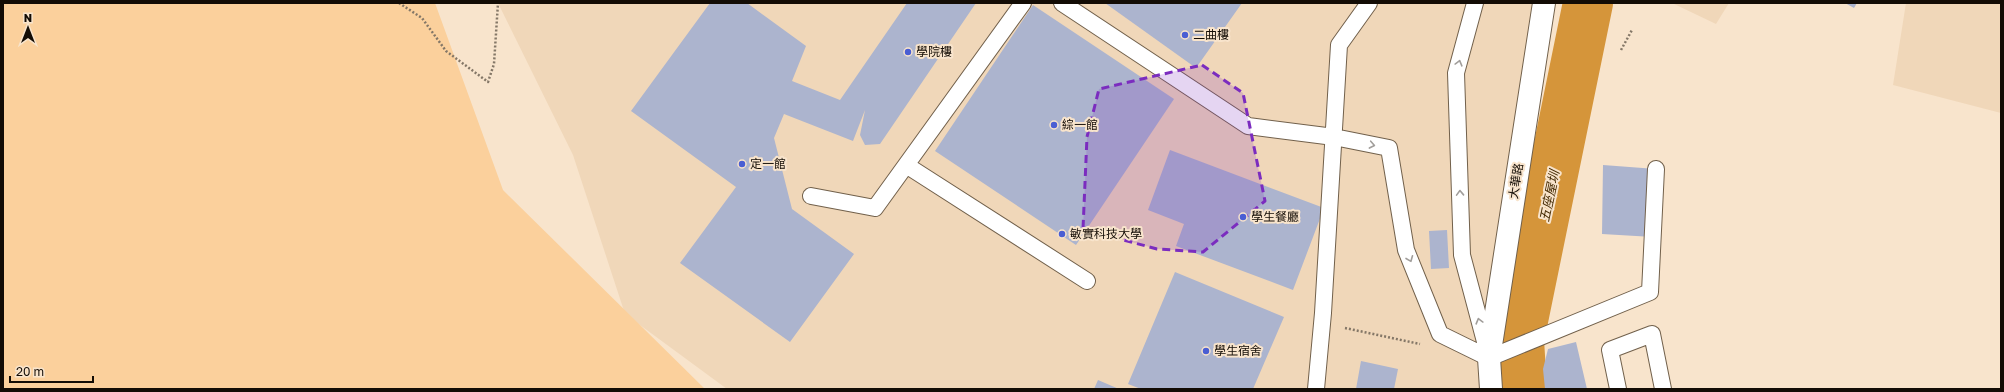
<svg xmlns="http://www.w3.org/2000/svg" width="2004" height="392" font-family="'Golos Text','Noto Sans TC',sans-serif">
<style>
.built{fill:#f0d7b9}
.green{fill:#fbd09c}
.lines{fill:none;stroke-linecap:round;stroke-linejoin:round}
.river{stroke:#d5953a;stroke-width:50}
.building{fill:#acb4ce}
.lane-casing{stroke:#71604b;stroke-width:18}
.street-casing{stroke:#71604b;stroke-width:24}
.path{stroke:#847767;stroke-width:2.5;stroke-dasharray:2 2;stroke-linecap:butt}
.lane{stroke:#fff;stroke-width:16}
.street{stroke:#fff;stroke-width:22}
.oneway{stroke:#a19e9b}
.marked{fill:#7b2cbf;fill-opacity:0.2;stroke:#7b2cbf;stroke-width:3;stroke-dasharray:8 5;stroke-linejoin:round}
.poi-dot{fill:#4a5ed3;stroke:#f8e4cc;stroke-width:1.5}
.labels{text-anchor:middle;stroke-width:4;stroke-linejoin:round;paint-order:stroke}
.poi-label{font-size:12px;fill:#130c05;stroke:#f8e4cc;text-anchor:start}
.street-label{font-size:12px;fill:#130c05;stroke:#f8e4cc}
.water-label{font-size:13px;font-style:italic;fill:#462c05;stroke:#f8e4cc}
</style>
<rect width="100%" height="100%" fill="#f8e4cc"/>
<!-- built -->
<path class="built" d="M 498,3 L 1547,3 L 1512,389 L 727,389 L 625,314 L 573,155 Z
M 1672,3 L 1729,3 L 1716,24 Z
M 1906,3 L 2001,3 L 2001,113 L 1893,85 Z"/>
<!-- green -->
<path class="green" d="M 3,3 L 435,3 L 503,190 L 705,389 L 3,389 Z"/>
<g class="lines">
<!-- river -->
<path class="river" d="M 1522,389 L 1519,340 L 1588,3"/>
</g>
<!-- building -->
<path class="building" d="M 710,3 L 747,3 L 806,46 L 792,81 L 840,100 L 907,3 L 976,3 L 880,144 L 865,145 L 860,135 L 865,110 L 853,141 L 784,114 L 774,138 L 792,209 L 854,254 L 790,342 L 680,263 L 736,187 L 631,111 Z
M 1105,3 L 1242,3 L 1196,68 Z
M 1845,3 L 1857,3 L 1854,8 Z
M 1033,5 L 1174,99 L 1076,245 L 935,151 Z
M 1170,150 L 1324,208 L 1293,290 L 1176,246 L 1184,224 L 1148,210 Z
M 1603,165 L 1656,169 L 1653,237 L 1602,234 Z
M 1447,230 L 1449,268 L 1431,269 L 1429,231 Z
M 1175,272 L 1284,317 L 1253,389 L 1141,389 L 1128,384 Z
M 1576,342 L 1587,389 L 1545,389 L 1543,369 L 1548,349 Z
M 1361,361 L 1398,369 L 1394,389 L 1356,389 Z
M 1098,380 L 1119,389 L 1094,389 Z"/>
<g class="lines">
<defs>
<path id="lane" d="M 1062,3 L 1248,126 L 1334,137 L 1389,148 L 1406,250 L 1440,334 L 1489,358 L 1650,292 L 1656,169
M 1475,3 L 1456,73 L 1462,255 L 1488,353
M 906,165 L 1087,281
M 811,196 L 875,208 L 1023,3
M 1316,389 L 1323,313 L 1339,45 L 1369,3
M 1618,389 L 1610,350 L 1652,334 L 1663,389"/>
<path id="street" d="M 1491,389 L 1489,358 L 1544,3"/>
</defs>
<!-- lane casing -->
<use href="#lane" class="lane-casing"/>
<!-- street casing -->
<use href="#street" class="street-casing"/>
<!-- path -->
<path class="path" d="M 399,3 L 422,18 L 446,51 L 488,82 L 494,64 L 498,3
M 1621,50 L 1632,30
M 1345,328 L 1420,344"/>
<!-- lane -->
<use href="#lane" class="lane"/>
<!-- street -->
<use href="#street" class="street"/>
</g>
<!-- one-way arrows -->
<defs><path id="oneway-chevron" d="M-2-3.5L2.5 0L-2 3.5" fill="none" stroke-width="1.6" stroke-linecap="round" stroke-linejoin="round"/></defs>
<g class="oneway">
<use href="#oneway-chevron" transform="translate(1459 63) rotate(-75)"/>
<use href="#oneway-chevron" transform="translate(1372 145) rotate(11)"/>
<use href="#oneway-chevron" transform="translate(1460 193) rotate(-92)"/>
<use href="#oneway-chevron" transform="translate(1410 259) rotate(68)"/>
<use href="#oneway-chevron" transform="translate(1479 321) rotate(-105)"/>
</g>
<!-- marked area -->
<path class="marked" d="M 1202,65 L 1243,93 L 1265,201 L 1203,252 L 1157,249 L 1083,229 L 1087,137 L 1099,89 Z"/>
<!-- markers -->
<g class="poi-dot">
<circle cx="1185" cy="35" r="4"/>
<circle cx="908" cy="52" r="4"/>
<circle cx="1054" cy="125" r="4"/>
<circle cx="742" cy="164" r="4"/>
<circle cx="1243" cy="217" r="4"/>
<circle cx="1062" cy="234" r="4"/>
<circle cx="1206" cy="351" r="4"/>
</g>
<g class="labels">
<!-- poi labels -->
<g class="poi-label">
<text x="1193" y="39">二曲樓</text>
<text x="916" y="56">學院樓</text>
<text x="1062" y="129">綜一館</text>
<text x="750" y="168">定一館</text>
<text x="1251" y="221">學生餐廳</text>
<text x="1070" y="238">敏實科技大學</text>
<text x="1214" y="355">學生宿舍</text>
</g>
<!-- street labels -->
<g class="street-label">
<text transform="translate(1516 181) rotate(-81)" y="4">大華路</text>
</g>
<!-- water labels -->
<g class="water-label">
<text transform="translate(1549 196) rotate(-78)" y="5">五座屋圳</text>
</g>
</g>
<!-- border -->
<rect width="2004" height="392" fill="none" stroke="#130c05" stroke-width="8"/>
<!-- north arrow -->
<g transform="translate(28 28)" stroke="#f8e4cc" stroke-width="3" paint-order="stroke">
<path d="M0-3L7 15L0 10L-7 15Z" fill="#130c05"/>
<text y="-6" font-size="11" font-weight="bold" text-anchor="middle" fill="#130c05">N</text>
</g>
<!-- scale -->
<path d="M10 376v6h83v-6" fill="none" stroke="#130c05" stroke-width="2"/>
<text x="16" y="376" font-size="12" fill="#130c05" stroke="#f8e4cc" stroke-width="3" paint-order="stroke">20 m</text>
</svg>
